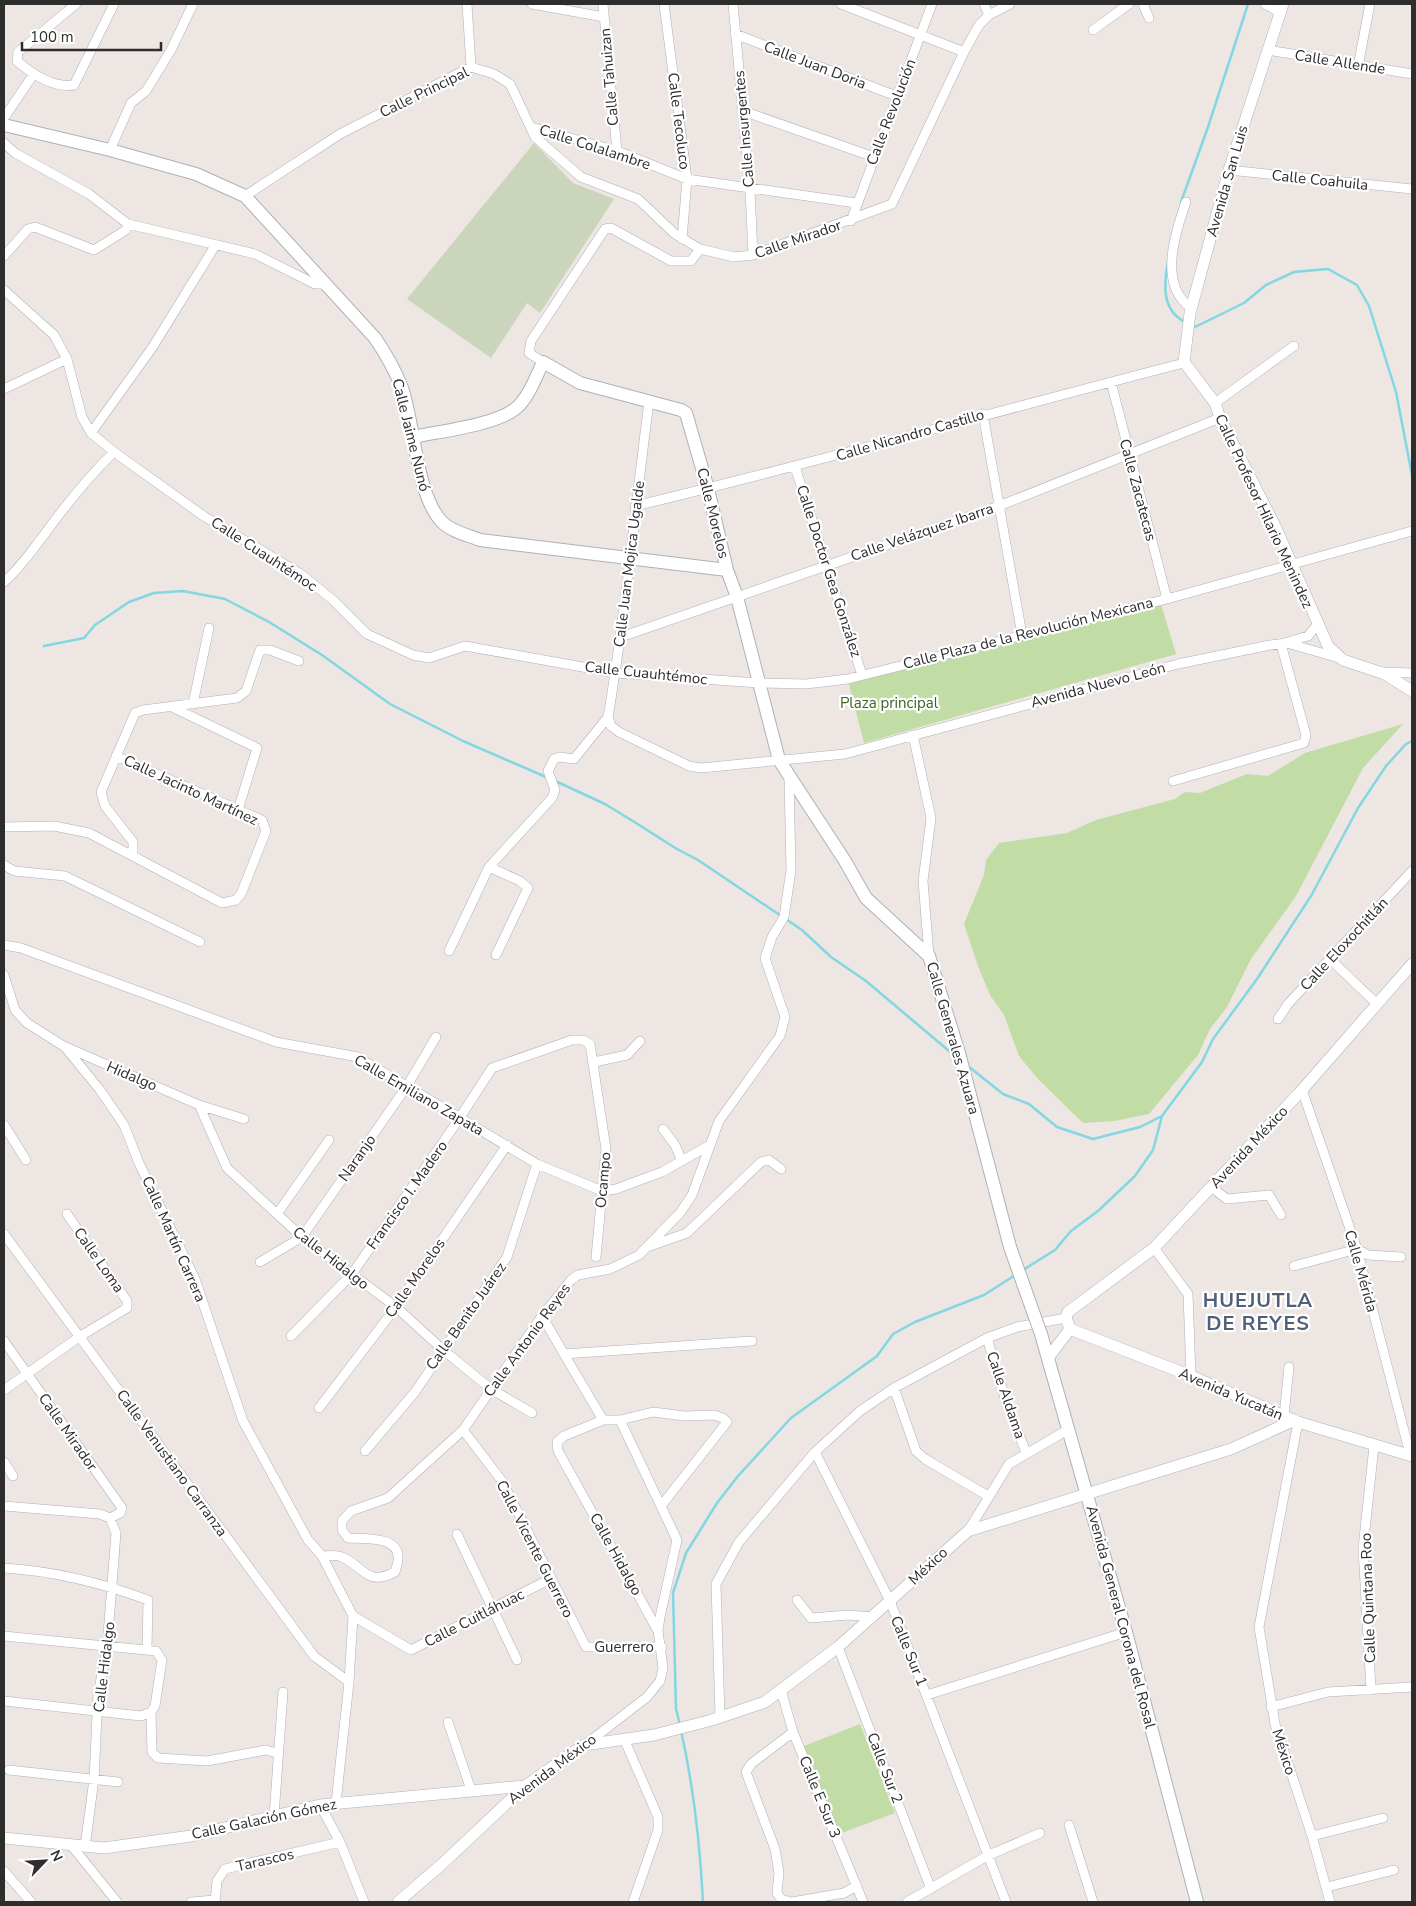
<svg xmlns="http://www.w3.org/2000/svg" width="1416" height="1906" font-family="'Nunito Sans',sans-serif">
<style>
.green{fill:#c1dca5}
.cemetery{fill:#cbd5bb}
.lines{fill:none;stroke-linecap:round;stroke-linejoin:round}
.stream{stroke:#82d7e2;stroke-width:2.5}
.minor-casing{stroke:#aeb1b8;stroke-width:10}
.tertiary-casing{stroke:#aeb1b8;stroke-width:12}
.secondary-casing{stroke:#aeb1b8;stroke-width:14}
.minor{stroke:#fff;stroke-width:9}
.tertiary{stroke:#fff;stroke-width:11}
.secondary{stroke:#fff;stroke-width:12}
.secondary-bridge-casing{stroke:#aeb1b8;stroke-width:14;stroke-linecap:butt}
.secondary-bridge{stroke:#fff;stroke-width:12}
.labels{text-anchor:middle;stroke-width:4.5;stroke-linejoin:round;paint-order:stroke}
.street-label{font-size:15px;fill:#2d2d2d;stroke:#fff}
.park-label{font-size:15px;fill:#3b6324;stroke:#fff}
.district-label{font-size:20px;font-weight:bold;letter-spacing:1px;fill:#525f79;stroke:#fff}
</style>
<rect width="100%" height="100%" fill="#ede6e2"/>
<!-- green -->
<path class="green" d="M 1160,601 L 1176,654 L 864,743 L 848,681 Z
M 1403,724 L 1363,768 L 1296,896 L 1251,959 L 1227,1007 L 1210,1029 L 1198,1055 L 1149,1114 L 1114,1121 L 1083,1123 L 1038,1079 L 1019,1056 L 1004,1015 L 990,995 L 978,966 L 964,924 L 984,875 L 986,860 L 999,843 L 1067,833 L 1096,820 L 1175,799 L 1185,792 L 1200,793 L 1247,774 L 1268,776 L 1305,753 Z
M 860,1724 L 895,1813 L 839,1834 L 804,1746 Z"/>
<!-- cemetery -->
<path class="cemetery" d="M 534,143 L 573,183 L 614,199 L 540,313 L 527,303 L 491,358 L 407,299 Z"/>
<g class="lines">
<!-- stream -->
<path class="stream" d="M 1181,202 L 1208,127 L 1248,4
M 1168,261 C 1164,283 1161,310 1185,322
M 1192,326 L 1195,327 L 1244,303 L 1266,285 L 1294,272 L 1328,269 L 1357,285 L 1369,306 L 1396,392 L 1412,475
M 44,646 L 84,638 L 95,625 L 129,602 L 154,593 L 183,591 L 225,599 L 269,622 L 322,655 L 390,704 L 463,741 L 546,777
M 553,780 L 605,804 L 636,823 L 677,849 L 698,860 L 802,930 L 831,957 L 866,981 L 955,1056
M 968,1066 L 1003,1094 L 1029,1104 L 1057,1127 L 1093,1139 L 1140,1127 L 1162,1116
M 1023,1270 L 1055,1250 L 1071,1231 L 1098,1211 L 1135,1176 L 1153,1150 L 1162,1116 L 1202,1062 L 1213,1039 L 1257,979 L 1311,896 L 1358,808 L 1386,766 L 1406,744 L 1412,741
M 680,1725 L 676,1709 L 673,1593 L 686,1553 L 717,1503 L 738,1476 L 791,1418 L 877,1356 L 893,1334 L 915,1322 L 984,1295 L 1017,1274
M 681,1731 C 694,1788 700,1844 703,1902"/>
<defs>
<path id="minor" d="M 76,4 L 18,52 L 17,61 C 32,74 54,88 74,85 L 114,4
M 467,4 L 471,67
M 532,4 L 604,17
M 603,4 L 617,151
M 664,4 L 687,179 L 682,239
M 733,4 L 750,190 L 753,255
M 841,4 L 964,52
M 984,4 L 989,15
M 1143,4 L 1149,18
M 1265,4 L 1281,13
M 1093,30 L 1129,4
M 735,34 L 896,96
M 1268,50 L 1412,74
M 1358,66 L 1370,4
M 743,111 L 874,157
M 4,118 L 33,75
M 531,127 L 617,151 L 687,179 L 856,203
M 4,143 L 15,153 L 89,194 L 128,224 L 255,254 L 315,284 L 327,284
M 110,150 L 131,103 L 146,91 L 171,50 L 193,4
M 1229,170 L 1412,189
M 245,196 L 340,134 L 471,67 L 494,74 L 510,84 L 535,137 L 581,177 L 638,199 L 675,234 L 700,249 L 734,257 L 753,255 L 892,204 L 964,52 L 979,25 L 989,15 L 1010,4
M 1186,202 C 1175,233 1158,285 1191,308
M 851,221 L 932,4
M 4,256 L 28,229 L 35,227 L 94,250 L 126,230 L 128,224
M 4,290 L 54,335 L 67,359 L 82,417 L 91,433 L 114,452 L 205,517 L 301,574 L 334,601 L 367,634 L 413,655 L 429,658 L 465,646 L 616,673 L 759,683 L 806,684 L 848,679 L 1167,599 L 1412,531
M 543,362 L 529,353 L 531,341 L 605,229 L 611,228 L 671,261 L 691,261 L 700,249
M 1111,382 L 1167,599
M 4,389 L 67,359
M 649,402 C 635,507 626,613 608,717 L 611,726 L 619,732 L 689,766 L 701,768 L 845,754 L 1178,664 L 1270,645 L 1287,643 L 1339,658
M 1215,403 L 1294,346
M 983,414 L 1022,635
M 91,433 L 152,348 L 215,246
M 795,467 L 862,675
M 635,506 C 819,462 1001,410 1184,363
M 4,582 C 22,566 29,554 44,535 C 65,506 88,477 114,452
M 621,637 L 999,506 L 1220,418
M 1383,672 L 1412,673
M 193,704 L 209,628
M 172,707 L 257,748 L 238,810
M 913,735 L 931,818 L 923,881 L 929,956
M 1173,781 L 1304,743 L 1306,735 L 1281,644 L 1308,636 L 1317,625
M 4,827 L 54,826 L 89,833 L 222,903 L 236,900 L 241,894 L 266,831 L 262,820 L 116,756
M 133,855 L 133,842 L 105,806 L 101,792 L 135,713 L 143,710 L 237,698 L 246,691 L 260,650 L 270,650 L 299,661
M 4,865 L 14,871 L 65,876 L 200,942
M 489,867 L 520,881 L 528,888 L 496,955
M 4,945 L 21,948 L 276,1042 L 358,1057 L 537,1164 L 602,1191 L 616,1189 L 662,1172 L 708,1146
M 449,951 L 489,867 L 552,798 L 555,790 L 548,771 L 554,759 L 560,757 L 574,759 L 608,717
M 1330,959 L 1377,1004
M 4,975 L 15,1010 L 27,1023 L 65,1047 L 100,1090 L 124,1125 L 139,1163 L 195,1279 L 243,1421 L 308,1540 L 322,1556 L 353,1616 L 411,1650 L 550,1579
M 1278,1019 L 1288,1004 L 1412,871
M 66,1047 L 199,1105 L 244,1119
M 594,1062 L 627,1055 L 640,1041
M 1302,1090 L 1357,1249 L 1410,1454
M 199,1105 L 227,1168 L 302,1237 L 396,1307 L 442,1349 L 491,1389 L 532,1413
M 4,1125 L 26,1160
M 663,1129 L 675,1145 L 682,1161
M 1211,1187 L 1227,1199 L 1269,1195 L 1281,1215
M 277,1214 L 329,1140
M 4,1234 L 314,1656 L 349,1682
M 650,1246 L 687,1233 L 761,1162 L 769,1160 L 781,1169
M 1154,1248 L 1188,1294 L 1191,1376
M 260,1262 L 302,1237 L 407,1086 L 436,1037
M 1294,1266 L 1357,1249 L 1368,1255 L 1401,1257
M 542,1316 L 564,1354 L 752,1341
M 291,1336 L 352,1274 L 459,1119 L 492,1068 L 572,1040 L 583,1040 L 590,1044 L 606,1149 L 596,1257
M 987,1338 L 1008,1408 L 1026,1452
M 4,1341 L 122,1508 L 120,1513 L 110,1518
M 564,1354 L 603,1420
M 894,1388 L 916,1451 L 925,1459 L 988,1496
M 4,1390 L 79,1337 L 127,1308 L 127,1301 L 67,1214
M 319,1408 L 396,1307 L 507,1145
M 1284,1416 L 1289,1367
M 1298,1422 L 1259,1627 L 1275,1724 L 1312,1836 L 1330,1902
M 463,1430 L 502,1481 L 586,1647 L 662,1647
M 365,1451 L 415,1392 L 507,1257 L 537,1164
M 815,1452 L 890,1601 L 1006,1902
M 4,1462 L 13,1476
M 4,1506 L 100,1514 L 110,1518
M 968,1531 L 1009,1464 L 1069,1429
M 457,1534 L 517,1660
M 322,1556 C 327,1556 336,1554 342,1557 C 365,1567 366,1587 395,1572 C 396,1568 399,1561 398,1556 C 397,1536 362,1539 348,1538 L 342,1530 L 342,1521 L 351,1511 L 388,1498 L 463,1430 L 542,1316 L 571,1280 L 578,1275 L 610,1269 L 639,1255 L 680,1213 L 692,1195 L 719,1121 L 780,1036 L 785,1017 L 765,958 L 772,937 L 784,917 L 791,870 L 789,778
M 4,1568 C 53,1571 102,1583 148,1600 L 147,1650
M 797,1600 L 811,1618 L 848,1615 L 873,1617
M 658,1631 L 558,1451 L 557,1442 L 564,1436 L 603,1420 L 620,1420 L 653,1412 L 684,1416 L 714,1415 L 723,1418 L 727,1422 L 661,1506
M 4,1636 L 156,1651 L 162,1660 L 155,1706 L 151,1712
M 838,1647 L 931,1889
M 781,1690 L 793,1732 L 863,1902
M 1371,1690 L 1363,1548 L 1374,1446
M 927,1695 L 1126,1632
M 4,1701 L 141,1716 L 151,1712
M 1271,1707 L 1328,1692 L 1412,1687
M 151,1712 L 152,1752 L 158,1758 L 207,1761 L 266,1750 L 277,1753
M 720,1716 L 716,1584 L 739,1542 L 815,1452 L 860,1411 L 894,1388 L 987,1338 L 1017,1327 L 1066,1318
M 448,1722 L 471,1790
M 625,1741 L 658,1817 L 658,1830 L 633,1902
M 585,1745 L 647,1697 L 660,1681 L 663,1668 L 658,1631 L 660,1617 L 677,1540 L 620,1420
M 9,1770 L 118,1782
M 336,1803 L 349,1682 L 353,1616
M 320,1805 L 340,1842 L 364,1902
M 274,1816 L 283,1692
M 1069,1825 L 1093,1902
M 1312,1836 L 1383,1818
M 71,1845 L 117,1902
M 85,1847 L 94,1779 L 98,1694 L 107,1648 L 116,1533 L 110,1518
M 4,1871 L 31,1902
M 1327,1887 L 1394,1870
M 191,1902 L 215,1900
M 215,1902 L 217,1881 L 225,1869 L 340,1842
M 791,1902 L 781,1899 L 777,1893 L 779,1873 L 775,1849 L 746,1772 L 751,1764 L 793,1732
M 792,1902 L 844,1893 L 857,1886
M 907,1902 L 987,1856 L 1040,1833"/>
<path id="tertiary" d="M 1283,4 L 1229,170 L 1190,313 L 1184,362 L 1215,403 L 1220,418 L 1275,526 L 1328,646 L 1343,660 L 1385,674 L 1412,691
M 1412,964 L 1302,1090 L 1154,1248 L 1068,1312 L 1066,1318 L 1070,1329 L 1191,1376 L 1298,1422 L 1412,1456
M 1048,1358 L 1070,1329
M 4,1838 L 104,1848 L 191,1836 L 320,1805 L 525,1786
M 398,1902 L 441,1865 L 525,1786 L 584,1745 L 654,1735 L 712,1720 L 765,1702 L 838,1647 L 968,1531 L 1231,1449 L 1295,1420"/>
<path id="secondary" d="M 4,125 L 110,150 L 196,174 L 245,196 L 375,338 C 386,354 395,370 402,388 C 415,426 416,495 442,522 C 452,532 468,535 480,540 L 727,570
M 414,437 C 441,431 495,425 515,409 C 528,399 536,377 543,362 L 580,383 L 681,410 L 686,413 L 708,489 L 727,570 L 737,597 L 779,760 L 845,861 L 866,898 L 929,956 L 959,1053 L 1010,1247
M 1041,1334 L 1126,1632 L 1197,1902"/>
</defs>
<!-- minor casing -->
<use href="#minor" class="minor-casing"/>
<!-- tertiary casing -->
<use href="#tertiary" class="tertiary-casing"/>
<!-- secondary casing -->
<use href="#secondary" class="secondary-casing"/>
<!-- minor -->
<use href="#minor" class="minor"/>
<!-- tertiary -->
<use href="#tertiary" class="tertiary"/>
<!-- secondary -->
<use href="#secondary" class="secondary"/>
<defs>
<path id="secondary-bridge" d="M 1010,1247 L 1041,1334"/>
</defs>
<!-- secondary-bridge casing -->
<use href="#secondary-bridge" class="secondary-bridge-casing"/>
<!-- secondary-bridge -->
<use href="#secondary-bridge" class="secondary-bridge"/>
</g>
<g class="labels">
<!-- street labels -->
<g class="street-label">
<text transform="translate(1340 62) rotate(9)" y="5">Calle Allende</text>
<text transform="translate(815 65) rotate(21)" y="5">Calle Juan Doria</text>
<text transform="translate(609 77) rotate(-95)" y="5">Calle Tahuizan</text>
<text transform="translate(424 92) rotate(-26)" y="5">Calle Principal</text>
<text transform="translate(891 112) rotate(-69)" y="5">Calle Revolución</text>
<text transform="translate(679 121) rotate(83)" y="5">Calle Tecoluco</text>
<text transform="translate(744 129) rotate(-95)" y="5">Calle Insurgentes</text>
<text transform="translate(595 147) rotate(18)" y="5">Calle Colalambre</text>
<text transform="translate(1320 180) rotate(6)" y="5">Calle Coahuila</text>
<text transform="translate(1227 181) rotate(-74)" y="5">Avenida San Luis</text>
<text transform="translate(798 239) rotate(-19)" y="5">Calle Mirador</text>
<text transform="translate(411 435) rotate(76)" y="5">Calle Jaime Nunó</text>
<text transform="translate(910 435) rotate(-16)" y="5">Calle Nicandro Castillo</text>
<text transform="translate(1138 490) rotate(75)" y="5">Calle Zacatecas</text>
<text transform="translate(1264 511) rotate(65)" y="5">Calle Profesor Hilario Menindez</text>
<text transform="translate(713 513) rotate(76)" y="5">Calle Morelos</text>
<text transform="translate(922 532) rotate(-19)" y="5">Calle Velázquez Ibarra</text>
<text transform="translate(264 554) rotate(33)" y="5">Calle Cuauhtémoc</text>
<text transform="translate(629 564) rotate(-83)" y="5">Calle Juan Mojica Ugalde</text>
<text transform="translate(829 571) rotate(72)" y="5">Calle Doctor Gea González</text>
<text transform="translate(1028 633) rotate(-14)" y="5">Calle Plaza de la Revolución Mexicana</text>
<text transform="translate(646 673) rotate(6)" y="5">Calle Cuauhtémoc</text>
<text transform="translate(1098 685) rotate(-15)" y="5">Avenida Nuevo León</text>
<text transform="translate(191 790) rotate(25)" y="5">Calle Jacinto Martínez</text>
<text transform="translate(1344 944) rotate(-47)" y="5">Calle Eloxochitlán</text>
<text transform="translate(953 1038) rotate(74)" y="5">Calle Generales Azuara</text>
<text transform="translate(132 1076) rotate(23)" y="5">Hidalgo</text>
<text transform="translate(419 1095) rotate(30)" y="5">Calle Emiliano Zapata</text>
<text transform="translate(1249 1147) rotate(-47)" y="5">Avenida México</text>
<text transform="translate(357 1158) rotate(-55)" y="5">Naranjo</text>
<text transform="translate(603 1180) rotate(-85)" y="5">Ocampo</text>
<text transform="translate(407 1195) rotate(-55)" y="5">Francisco I. Madero</text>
<text transform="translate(174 1239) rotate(66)" y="5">Calle Martín Carrera</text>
<text transform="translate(331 1258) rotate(38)" y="5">Calle Hidalgo</text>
<text transform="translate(99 1260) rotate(55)" y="5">Calle Loma</text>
<text transform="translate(1361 1271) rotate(74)" y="5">Calle Mérida</text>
<text transform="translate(415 1278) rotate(-55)" y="5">Calle Morelos</text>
<text transform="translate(466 1316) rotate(-55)" y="5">Calle Benito Juárez</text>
<text transform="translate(527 1340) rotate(-54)" y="5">Calle Antonio Reyes</text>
<text transform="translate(1231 1394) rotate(23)" y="5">Avenida Yucatán</text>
<text transform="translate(1006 1395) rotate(71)" y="5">Calle Aldama</text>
<text transform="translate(68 1432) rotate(55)" y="5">Calle Mirador</text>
<text transform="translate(172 1463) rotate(54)" y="5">Calle Venustiano Carranza</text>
<text transform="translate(535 1549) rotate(63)" y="5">Calle Vicente Guerrero</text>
<text transform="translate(616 1554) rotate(61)" y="5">Calle Hidalgo</text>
<text transform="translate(928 1566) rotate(-43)" y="5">México</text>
<text transform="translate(1368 1598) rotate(-92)" y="5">Calle Quintana Roo</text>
<text transform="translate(1121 1617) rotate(75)" y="5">Avenida General Corona del Rosal</text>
<text transform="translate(474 1618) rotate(-27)" y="5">Calle Cuitláhuac</text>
<text x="624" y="1652">Guerrero</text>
<text transform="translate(909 1651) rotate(68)" y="5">Calle Sur 1</text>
<text transform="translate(104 1667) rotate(-83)" y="5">Calle Hidalgo</text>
<text transform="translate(1284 1752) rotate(72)" y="5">México</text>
<text transform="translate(885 1768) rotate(69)" y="5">Calle Sur 2</text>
<text transform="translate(552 1769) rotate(-37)" y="5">Avenida México</text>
<text transform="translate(820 1797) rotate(68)" y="5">Calle E Sur 3</text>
<text transform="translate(264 1819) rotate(-12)" y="5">Calle Galación Gómez</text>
<text transform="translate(265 1860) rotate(-13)" y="5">Tarascos</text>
</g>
<!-- park labels -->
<g class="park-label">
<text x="889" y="708">Plaza principal</text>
</g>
<!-- district labels -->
<g class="district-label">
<text x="1258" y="1307">HUEJUTLA<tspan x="1258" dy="23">DE REYES</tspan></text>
</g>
</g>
<!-- border -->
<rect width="1416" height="1906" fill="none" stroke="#2d2d2d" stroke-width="10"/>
<!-- north arrow -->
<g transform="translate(45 1861) rotate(65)" stroke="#ffffff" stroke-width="4" paint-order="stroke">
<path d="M0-4L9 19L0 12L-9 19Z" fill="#2d2d2d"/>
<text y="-8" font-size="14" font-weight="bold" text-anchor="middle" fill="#2d2d2d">N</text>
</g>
<!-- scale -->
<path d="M22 42v8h139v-8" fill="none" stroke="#2d2d2d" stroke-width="2.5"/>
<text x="30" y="42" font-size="15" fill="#2d2d2d" stroke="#ffffff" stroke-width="4" paint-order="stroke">100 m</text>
</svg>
